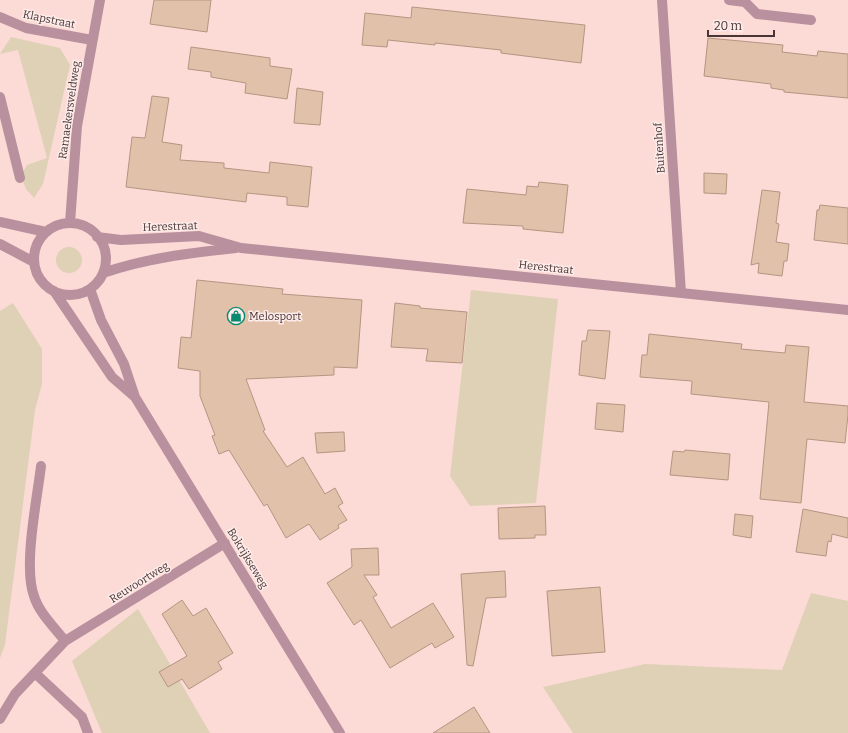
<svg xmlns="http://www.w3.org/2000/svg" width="848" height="733" font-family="Bitter,serif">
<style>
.green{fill:#ded1b6}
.building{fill:#e2c1ab;stroke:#b59581}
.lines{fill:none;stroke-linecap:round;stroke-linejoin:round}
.minor{stroke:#b9909e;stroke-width:10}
.labels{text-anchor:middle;stroke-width:3;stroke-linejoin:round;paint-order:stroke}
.street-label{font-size:11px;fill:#473635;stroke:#feecea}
.poi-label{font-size:11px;fill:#473635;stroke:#feecea;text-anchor:start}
</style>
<rect width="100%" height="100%" fill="#fcdad6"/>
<!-- green -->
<path class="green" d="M 11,37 L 60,48 L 70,65 L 43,184 L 34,198 L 26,189 L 21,176 L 27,165 L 47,158 L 18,50 L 0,54 Z
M56 260a13 13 0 1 1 26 0a13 13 0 1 1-26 0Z
M 471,290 L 558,299 L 536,503 L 470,506 L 450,476 Z
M 13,303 L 42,349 L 42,384 L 35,410 L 5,645 L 0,658 L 0,311 Z
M 811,593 L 848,601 L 848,733 L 573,733 L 543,687 L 645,664 L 782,670 Z
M 138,609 L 210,733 L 102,733 L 72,661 Z"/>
<!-- building -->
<path class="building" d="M 154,0 L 211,0 L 207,32 L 150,24 Z
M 412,7 L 585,25 L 581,63 L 501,53 L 501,50 L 435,43 L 435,45 L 388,40 L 387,47 L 362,45 L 365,13 L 411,18 Z
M 708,38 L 783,45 L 782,52 L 817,56 L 818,51 L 848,54 L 848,98 L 784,92 L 784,90 L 771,88 L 771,84 L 704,76 Z
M 191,47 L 270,58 L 270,66 L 292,69 L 287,99 L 245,93 L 246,83 L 211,77 L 211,72 L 188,69 Z
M 297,88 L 323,92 L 320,125 L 294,123 Z
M 152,96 L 169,98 L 162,142 L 182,145 L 180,160 L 224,163 L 224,168 L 269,173 L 270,162 L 312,167 L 308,207 L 287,205 L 287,197 L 247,193 L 246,202 L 126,187 L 132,137 L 145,138 Z
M 704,173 L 727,174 L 726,194 L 704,193 Z
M 539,182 L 568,185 L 563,233 L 523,229 L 523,226 L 463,223 L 467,189 L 526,195 L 527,186 L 538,187 Z
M 762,190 L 780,192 L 776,223 L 779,224 L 776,242 L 789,244 L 787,261 L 784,261 L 782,276 L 758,273 L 759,263 L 751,265 Z
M 820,205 L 848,208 L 848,244 L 814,240 L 817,210 L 819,210 Z
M 197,280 L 283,289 L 282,294 L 362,300 L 357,368 L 334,367 L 334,375 L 246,379 L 265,430 L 263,431 L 287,467 L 303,457 L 325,494 L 335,488 L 343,503 L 338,506 L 347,520 L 338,525 L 339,528 L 320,540 L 309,524 L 286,538 L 267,504 L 264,506 L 229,450 L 219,454 L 212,436 L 215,435 L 200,396 L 200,371 L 178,368 L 181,337 L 191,338 Z
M 395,303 L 420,306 L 420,308 L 467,312 L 462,363 L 426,361 L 428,349 L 391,347 Z
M 588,330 L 610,331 L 605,379 L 579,375 L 582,341 L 586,341 Z
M 649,334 L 742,344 L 741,349 L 785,353 L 786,345 L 809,347 L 804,402 L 848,406 L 848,415 L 845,443 L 807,439 L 801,503 L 760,499 L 769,402 L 691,394 L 692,381 L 640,377 L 642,355 L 647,355 Z
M 597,403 L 625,405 L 623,432 L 595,429 Z
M 344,432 L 345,451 L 317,453 L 315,433 Z
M 685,450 L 730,454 L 728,480 L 670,475 L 673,451 L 684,452 Z
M 545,506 L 546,535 L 535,535 L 535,538 L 499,539 L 498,508 Z
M 803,509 L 848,518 L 848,538 L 832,534 L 831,542 L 828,541 L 826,556 L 796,552 Z
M 735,514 L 753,516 L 751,538 L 733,535 Z
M 378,548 L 379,575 L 364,575 L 377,595 L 373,597 L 391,628 L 433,603 L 454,637 L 435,648 L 432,643 L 390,668 L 361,620 L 354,625 L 327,583 L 352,567 L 351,549 Z
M 505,571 L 506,597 L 486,598 L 473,666 L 467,665 L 461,574 Z
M 600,587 L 605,652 L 552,656 L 547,591 Z
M 182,600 L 193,616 L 206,608 L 233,653 L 218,662 L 222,669 L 189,689 L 182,679 L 168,687 L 159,672 L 187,656 L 162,614 Z
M 474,707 L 490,733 L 433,733 Z"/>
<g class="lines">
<!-- minor -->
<path class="minor" d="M 662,0 L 681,293
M 729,0 L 745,2 L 745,0
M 745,2 L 757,14 L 811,20
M 0,17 L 26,28 L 92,40
M 0,97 L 20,178
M 0,222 L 46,232
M 70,223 L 77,126 L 100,0
M34 259a36 36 0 1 1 72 0a36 36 0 1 1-72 0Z
M 97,237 L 121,240 L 199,236 L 241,248 L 848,310
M 0,244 L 34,262
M 103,273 C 146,258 191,253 236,248
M 90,289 L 101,320 L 124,364 L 135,397 L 340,733
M 54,291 L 112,377 L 135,397
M 41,466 C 37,500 23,566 34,596 C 39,613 55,628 65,641
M 35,673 L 82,717 L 88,733
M 0,719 L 15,694 L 65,641 L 225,543"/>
</g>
<!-- icons -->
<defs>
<symbol id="shop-ring" viewBox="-11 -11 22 22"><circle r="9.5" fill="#feecea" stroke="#068a6f" stroke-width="1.5"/><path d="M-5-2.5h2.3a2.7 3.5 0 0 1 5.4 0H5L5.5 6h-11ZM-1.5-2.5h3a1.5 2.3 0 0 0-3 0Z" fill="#068a6f"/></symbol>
</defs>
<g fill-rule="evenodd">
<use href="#shop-ring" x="226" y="306" width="20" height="20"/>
</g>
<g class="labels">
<!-- street labels -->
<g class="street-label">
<text transform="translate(49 19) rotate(12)" y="4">Klapstraat</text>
<text transform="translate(69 110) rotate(-82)" y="4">Ramaekersveldweg</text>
<text transform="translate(659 148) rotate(-94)" y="4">Buitenhof</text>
<text transform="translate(170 226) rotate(-2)" y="4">Herestraat</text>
<text transform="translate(546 267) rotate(6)" y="4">Herestraat</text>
<text transform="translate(248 558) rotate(59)" y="4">Bokrijkseweg</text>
<text transform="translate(139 582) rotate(-32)" y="4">Reuvoortweg</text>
</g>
<!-- poi labels -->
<g class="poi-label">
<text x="249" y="320">Melosport</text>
</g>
</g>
<!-- scale -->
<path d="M708 30v6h66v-6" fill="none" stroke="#473635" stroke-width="2"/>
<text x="714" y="30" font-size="12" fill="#473635" stroke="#feecea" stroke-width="3" paint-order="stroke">20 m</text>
</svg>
